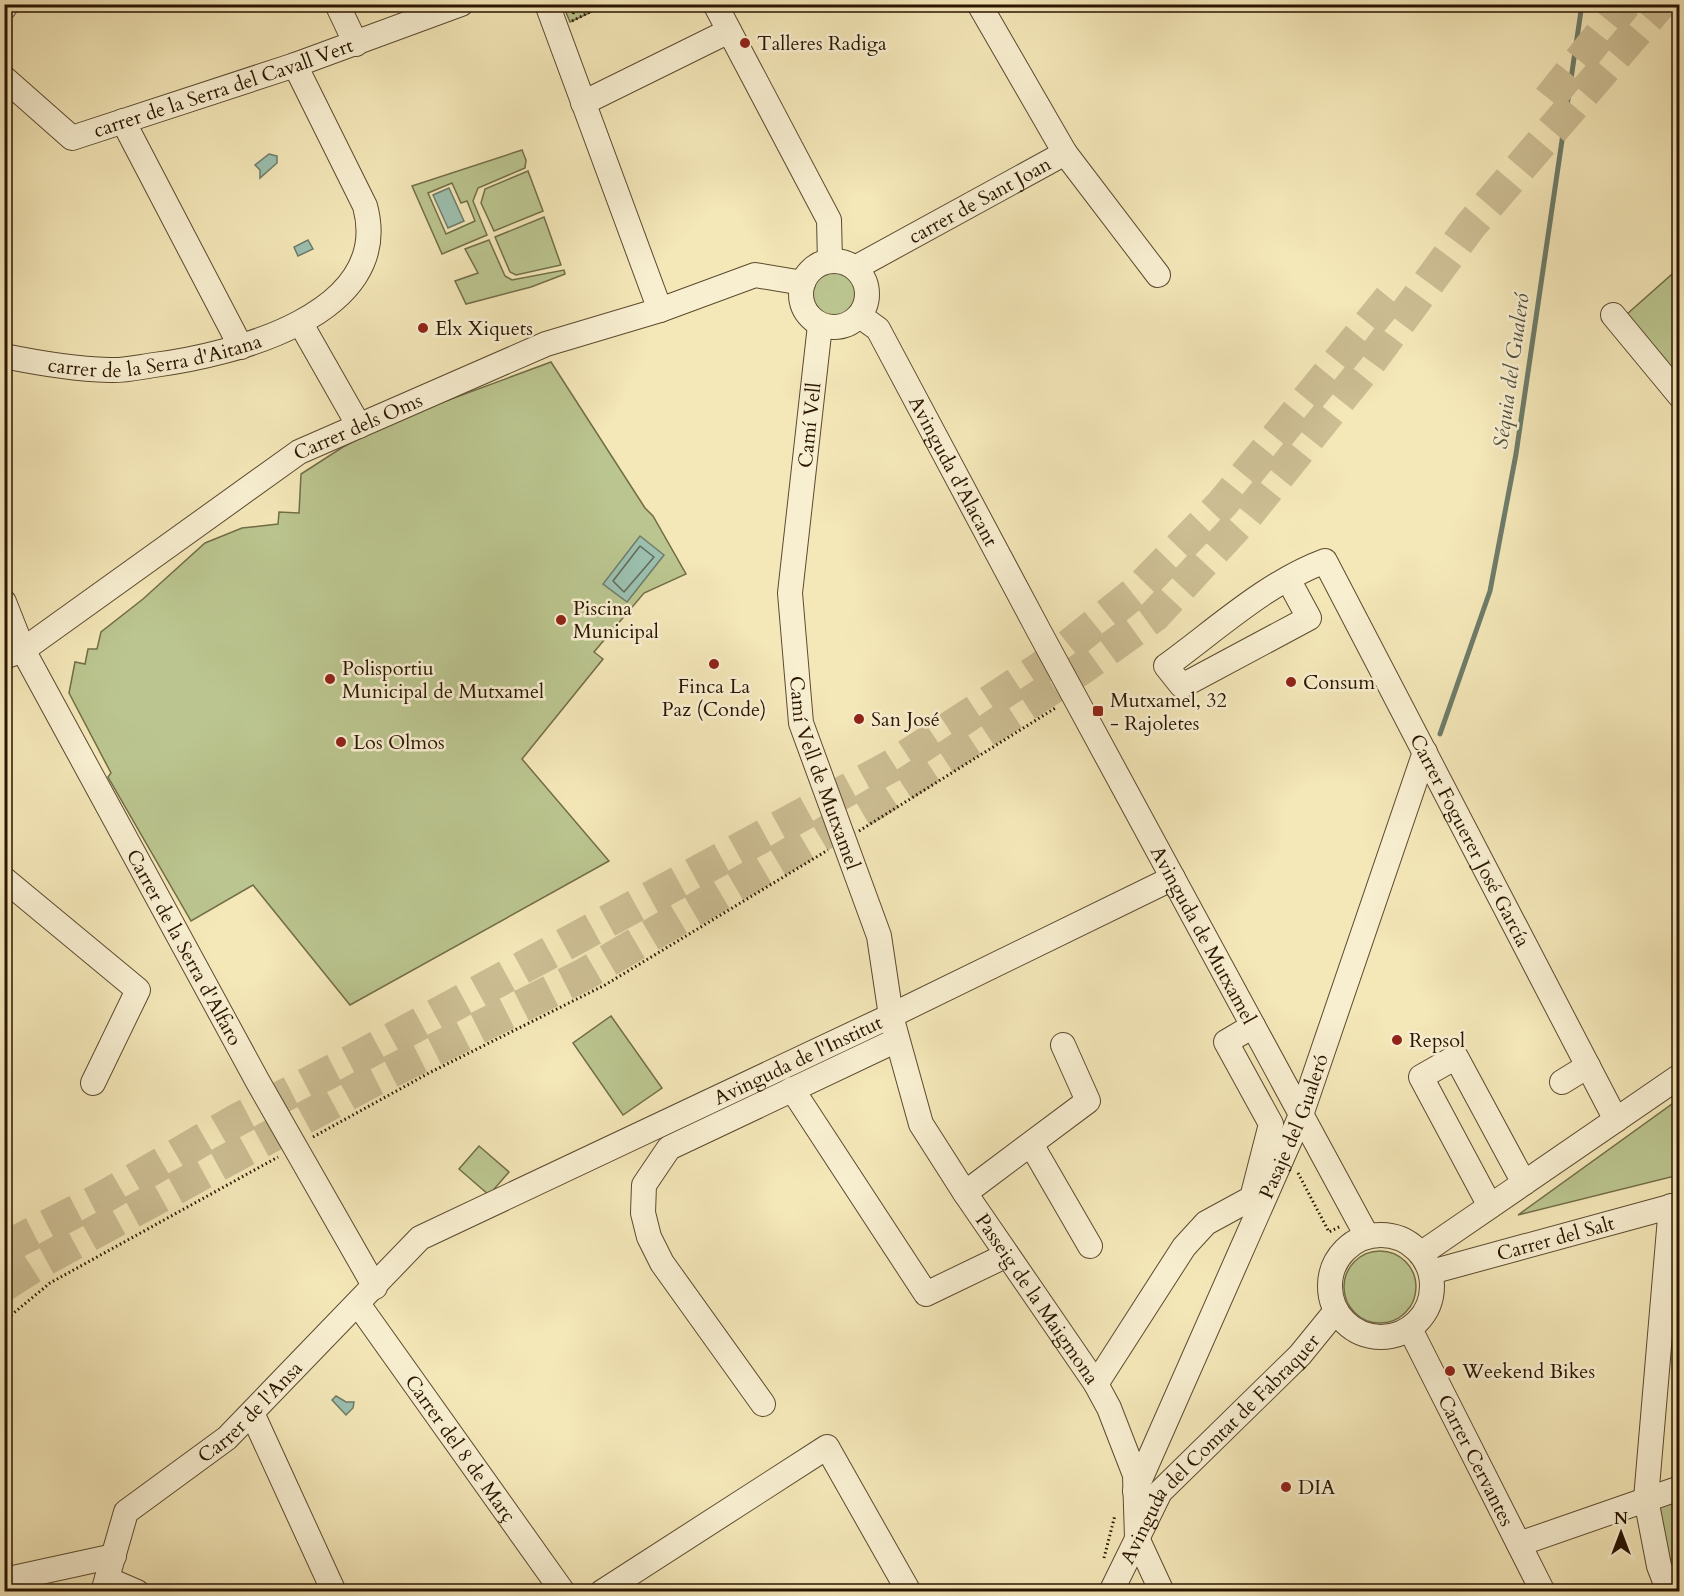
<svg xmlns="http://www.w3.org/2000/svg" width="1684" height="1596" font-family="Cardo,serif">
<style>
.green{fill:#bbc58f;stroke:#726d48;stroke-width:1.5;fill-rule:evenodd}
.water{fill:#9cc0b0;stroke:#6e7c6a;stroke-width:1.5}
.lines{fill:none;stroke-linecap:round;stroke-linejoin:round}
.shore{stroke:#636a58;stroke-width:1.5}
.stream{stroke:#6e7c6a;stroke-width:5}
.highway-tunnel{stroke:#ccbd93;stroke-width:33;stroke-dasharray:33 16;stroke-linecap:butt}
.minor-casing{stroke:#5c4a2f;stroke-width:26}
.path{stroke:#2a1501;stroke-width:3;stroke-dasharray:1.5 3;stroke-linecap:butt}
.minor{stroke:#f8efd1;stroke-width:24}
.poi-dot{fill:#8f2418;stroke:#f8efd1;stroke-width:2}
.labels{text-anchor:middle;stroke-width:5;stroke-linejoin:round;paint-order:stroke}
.poi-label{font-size:20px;fill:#2a1501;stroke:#f8efd1;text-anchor:start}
.street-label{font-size:20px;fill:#2a1501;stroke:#f8efd1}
.water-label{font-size:21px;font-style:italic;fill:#52513e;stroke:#f8efd1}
</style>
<rect width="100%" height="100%" fill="#f4e7b8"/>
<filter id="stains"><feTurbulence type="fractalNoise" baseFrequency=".00333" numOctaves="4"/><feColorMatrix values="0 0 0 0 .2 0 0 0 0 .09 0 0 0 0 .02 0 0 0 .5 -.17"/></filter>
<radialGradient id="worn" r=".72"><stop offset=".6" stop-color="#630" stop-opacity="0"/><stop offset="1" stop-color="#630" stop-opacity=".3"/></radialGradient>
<!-- green -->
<path class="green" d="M 563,5 L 606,5 L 570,22 Z
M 522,150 L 526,160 L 525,168 L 478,188 L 473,201 L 487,235 L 442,254 L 412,186 ZM 452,183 L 461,203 L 467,201 L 475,221 L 446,234 L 428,193 Z
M 528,171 L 543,211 L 494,231 L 481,203 L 485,189 Z
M 544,217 L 561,265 L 516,275 L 510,272 L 495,237 Z
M 489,240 L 505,276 L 512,280 L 564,270 L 565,274 L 531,287 L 466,304 L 455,281 L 478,273 L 465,249 Z
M808 294a26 26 0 1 1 52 0a26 26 0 1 1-52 0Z
M 1679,268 L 1679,384 L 1627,314 Z
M 551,362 L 645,508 L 653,516 L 686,574 L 644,593 L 594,652 L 603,659 L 522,759 L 609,861 L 350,1005 L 253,885 L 191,921 L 108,777 L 111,773 L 69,693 L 75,662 L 85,664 L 88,649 L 97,649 L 101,632 L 143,599 L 205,543 L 242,528 L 278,524 L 279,512 L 299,513 L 301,474 L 343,447 L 397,419 Z
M 611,1016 L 662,1088 L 623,1115 L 573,1043 Z
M 1679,1099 L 1679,1175 L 1518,1215 Z
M 479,1146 L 509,1172 L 489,1195 L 459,1169 Z
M1344 1287a36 36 0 1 1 72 0a36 36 0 1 1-72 0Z
M 1679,1488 L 1679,1591 L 1646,1499 Z"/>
<!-- water -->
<path class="water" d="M 269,154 L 277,156 L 277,163 L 260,178 L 260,170 L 255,165 Z
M 449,188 L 464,221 L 448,228 L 433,195 Z
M 308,240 L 313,249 L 298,256 L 294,247 Z
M 640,536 L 664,555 L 627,602 L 603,584 Z
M 336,1396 L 346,1402 L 354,1402 L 353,1408 L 346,1415 L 332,1400 Z"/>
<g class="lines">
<!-- shore -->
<path class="shore" d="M 640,546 L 654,557 L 624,592 L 613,581 Z"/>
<!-- stream -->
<path class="stream" d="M 1440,734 L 1490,591 L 1516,454 L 1582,4"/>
<!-- highway-tunnel -->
<path class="highway-tunnel" d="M 1549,99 L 1625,4
M 4,1248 L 102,1198 L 235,1121 L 357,1058 L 893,765 L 1042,667 L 1137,591 L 1222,504 L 1395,292
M 4,1285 L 40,1262 L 374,1080 L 585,974 L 876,803 L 1081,669 L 1154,616 L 1247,515 L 1370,362 L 1471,225 L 1660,4"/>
<defs>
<g id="minor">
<path d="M 337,4 L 356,44"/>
<path d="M 547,4 L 660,310"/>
<path d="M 715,4 L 829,220 L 830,261"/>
<path d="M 979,4 L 1065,153"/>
<path d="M 4,8 L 7,4"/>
<path id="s1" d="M 4,78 L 72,138 L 295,65 L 461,4"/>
<path d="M 583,103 L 729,31"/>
<path d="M 123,121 L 241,347"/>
<circle cx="834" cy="294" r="33"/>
<path id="s2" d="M 855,268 L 1065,153 L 1158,275"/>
<path d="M 1613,315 L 1680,396"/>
<path id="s3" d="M 860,316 L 878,329 L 1040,633 L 1367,1236"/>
<path d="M 301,324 L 359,426"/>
<path id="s4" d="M 820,325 L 790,593 L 801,723 L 879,936 L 891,1016 L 921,1124 L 965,1193 L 1096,1384 L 1109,1408 L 1135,1475 L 1137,1538 L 1162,1592"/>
<path id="s5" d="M 4,356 C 38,363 74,369 109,370 C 124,371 140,367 154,365 C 231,355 395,315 365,206 L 295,65"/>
<path id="s6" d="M 1288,579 L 1309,618 L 1182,686 L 1166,666 C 1217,629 1266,583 1325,561 L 1616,1120"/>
<path id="s7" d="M 4,602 L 23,650 L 258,1082 L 375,1287"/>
<path id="s8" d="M 4,657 L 23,650 L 299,452 L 546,344 L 660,310 L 755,275 L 803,283"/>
<path d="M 4,879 L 138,990 L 93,1083"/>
<path d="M 1562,1082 L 1588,1066"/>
<path d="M 792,1089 L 926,1294 L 1007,1255"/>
<path d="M 1031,1144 L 1090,1246"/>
<path d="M 965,1193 L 1088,1101 L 1063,1045"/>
<path d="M 1490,1206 L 1421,1077 L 1456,1057 L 1524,1183"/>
<circle cx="1381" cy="1286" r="51"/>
<path d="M 1422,1253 L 1680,1076"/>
<path id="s9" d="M 1431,1272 L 1680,1204"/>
<path id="s10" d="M 358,1304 L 563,1592"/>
<path id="s11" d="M 1410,1329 L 1543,1592"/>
<path d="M 1096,1384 L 1184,1247 L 1206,1223 L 1252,1198 L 1271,1124 L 1226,1042 L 1253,1026"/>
<path d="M 763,1404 L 662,1263 L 649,1237 L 643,1213 L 644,1185 L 669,1148 L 897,1040"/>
<path d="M 252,1413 L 334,1592"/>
<path id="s12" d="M 1135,1491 L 1301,1115 L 1425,752"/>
<path d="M 1519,1544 L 1680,1488"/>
<path d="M 107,1579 L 137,1592"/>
<path d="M 4,1580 L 114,1556"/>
<path id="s13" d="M 103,1592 L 126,1512 L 227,1438 L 420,1238 L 882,1020 L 1173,878"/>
<path d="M 602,1592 L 827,1447 L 909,1592"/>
<path id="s14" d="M 1111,1592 L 1160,1492 L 1300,1355 L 1335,1312"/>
<path d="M 1669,1592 L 1659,1566 L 1646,1499 L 1671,1206"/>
</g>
</defs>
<!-- minor casing -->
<use href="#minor" class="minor-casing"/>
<!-- path -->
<path class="path" d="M 573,14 L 576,4
M 572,21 L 606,4
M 859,831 L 1057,707
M 313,1137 L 429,1073 L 605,985 L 828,850
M 1298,1173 L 1329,1232 L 1341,1226
M 4,1321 L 50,1283 L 278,1157
M 1104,1558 L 1115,1515"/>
<!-- minor -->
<use href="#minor" class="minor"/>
</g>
<!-- markers -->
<g class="poi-dot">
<circle cx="745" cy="43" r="6"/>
<circle cx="423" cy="328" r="6"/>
<circle cx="561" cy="620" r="6"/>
<circle cx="714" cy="664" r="6"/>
<circle cx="330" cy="679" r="6"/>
<circle cx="1291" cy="682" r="6"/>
<rect x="1092" y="705" width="12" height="12" rx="3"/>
<circle cx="859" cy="719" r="6"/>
<circle cx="341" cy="742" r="6"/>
<circle cx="1397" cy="1040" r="6"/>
<circle cx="1450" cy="1371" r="6"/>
<circle cx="1286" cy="1487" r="6"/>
</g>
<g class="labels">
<!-- poi labels -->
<g class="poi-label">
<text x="757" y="50">Talleres Radiga</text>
<text x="435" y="335">Elx Xiquets</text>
<text x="573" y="615">Piscina<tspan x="573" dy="23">Municipal</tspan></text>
<text x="342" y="675">Polisportiu<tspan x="342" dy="23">Municipal de Mutxamel</tspan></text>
<text x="1303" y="689">Consum</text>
<text x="714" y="693" text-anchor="middle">Finca La<tspan x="714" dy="23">Paz (Conde)</tspan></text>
<text x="1110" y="707">Mutxamel, 32<tspan x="1110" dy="23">- Rajoletes</tspan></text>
<text x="871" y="726">San José</text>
<text x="353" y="749">Los Olmos</text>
<text x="1409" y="1047">Repsol</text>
<text x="1462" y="1378">Weekend Bikes</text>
<text x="1298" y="1494">DIA</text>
</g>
<!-- street labels -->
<g class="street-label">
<text dy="7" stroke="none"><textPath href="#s1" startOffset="250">carrer de la Serra del Cavall Vert</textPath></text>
<text dy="7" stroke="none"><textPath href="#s2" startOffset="142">carrer de Sant Joan</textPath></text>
<text dy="7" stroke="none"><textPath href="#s5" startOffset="153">carrer de la Serra d'Aitana</textPath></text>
<text transform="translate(809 425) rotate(-84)" y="7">Camí Vell</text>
<text dy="7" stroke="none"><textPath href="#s8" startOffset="424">Carrer dels Oms</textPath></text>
<text dy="7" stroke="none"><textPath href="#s3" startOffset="183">Avinguda d'Alacant</textPath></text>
<text dy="7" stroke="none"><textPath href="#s4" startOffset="454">Camí Vell de Mutxamel</textPath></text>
<text dy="7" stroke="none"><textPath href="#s6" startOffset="720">Carrer Foguerer José García</textPath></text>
<text dy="7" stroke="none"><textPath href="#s3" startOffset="710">Avinguda de Mutxamel</textPath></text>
<text dy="7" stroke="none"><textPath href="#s7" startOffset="390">Carrer de la Serra d'Alfaro</textPath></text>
<text dy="7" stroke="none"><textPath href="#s13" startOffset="904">Avinguda de l'Institut</textPath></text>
<text dy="7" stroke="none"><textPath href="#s12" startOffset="398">Pasaje del Gualeró</textPath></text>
<text dy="7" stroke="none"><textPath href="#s9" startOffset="129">Carrer del Salt</textPath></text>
<text dy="7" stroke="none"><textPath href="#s4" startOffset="1030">Passeig de la Maigmona</textPath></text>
<text dy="7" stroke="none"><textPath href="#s13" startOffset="243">Carrer de l'Ansa</textPath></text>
<text dy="7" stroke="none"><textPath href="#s10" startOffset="177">Carrer del 8 de Març</textPath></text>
<text dy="7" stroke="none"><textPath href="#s14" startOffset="182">Avinguda del Comtat de Fabraquer</textPath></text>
<text dy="7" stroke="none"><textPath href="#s11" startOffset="147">Carrer Cervantes</textPath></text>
</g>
<!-- water labels -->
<g class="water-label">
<text transform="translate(1511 371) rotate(-82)" y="7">Séquia del Gualeró</text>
</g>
</g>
<!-- margin -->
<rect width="1684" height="1596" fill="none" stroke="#f4e7b8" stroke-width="24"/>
<rect x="6" y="6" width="1672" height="1584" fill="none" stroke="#2a1501" stroke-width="3"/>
<rect x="12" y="12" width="1660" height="1572" fill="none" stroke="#2a1501" stroke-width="1.5"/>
<!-- north arrow -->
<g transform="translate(1621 1533)" stroke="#f8efd1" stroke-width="4.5" paint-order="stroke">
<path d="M0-4.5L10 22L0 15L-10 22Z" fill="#2a1501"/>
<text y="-9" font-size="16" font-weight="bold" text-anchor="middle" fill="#2a1501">N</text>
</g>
<rect width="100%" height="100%" filter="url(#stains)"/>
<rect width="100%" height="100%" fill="url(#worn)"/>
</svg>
